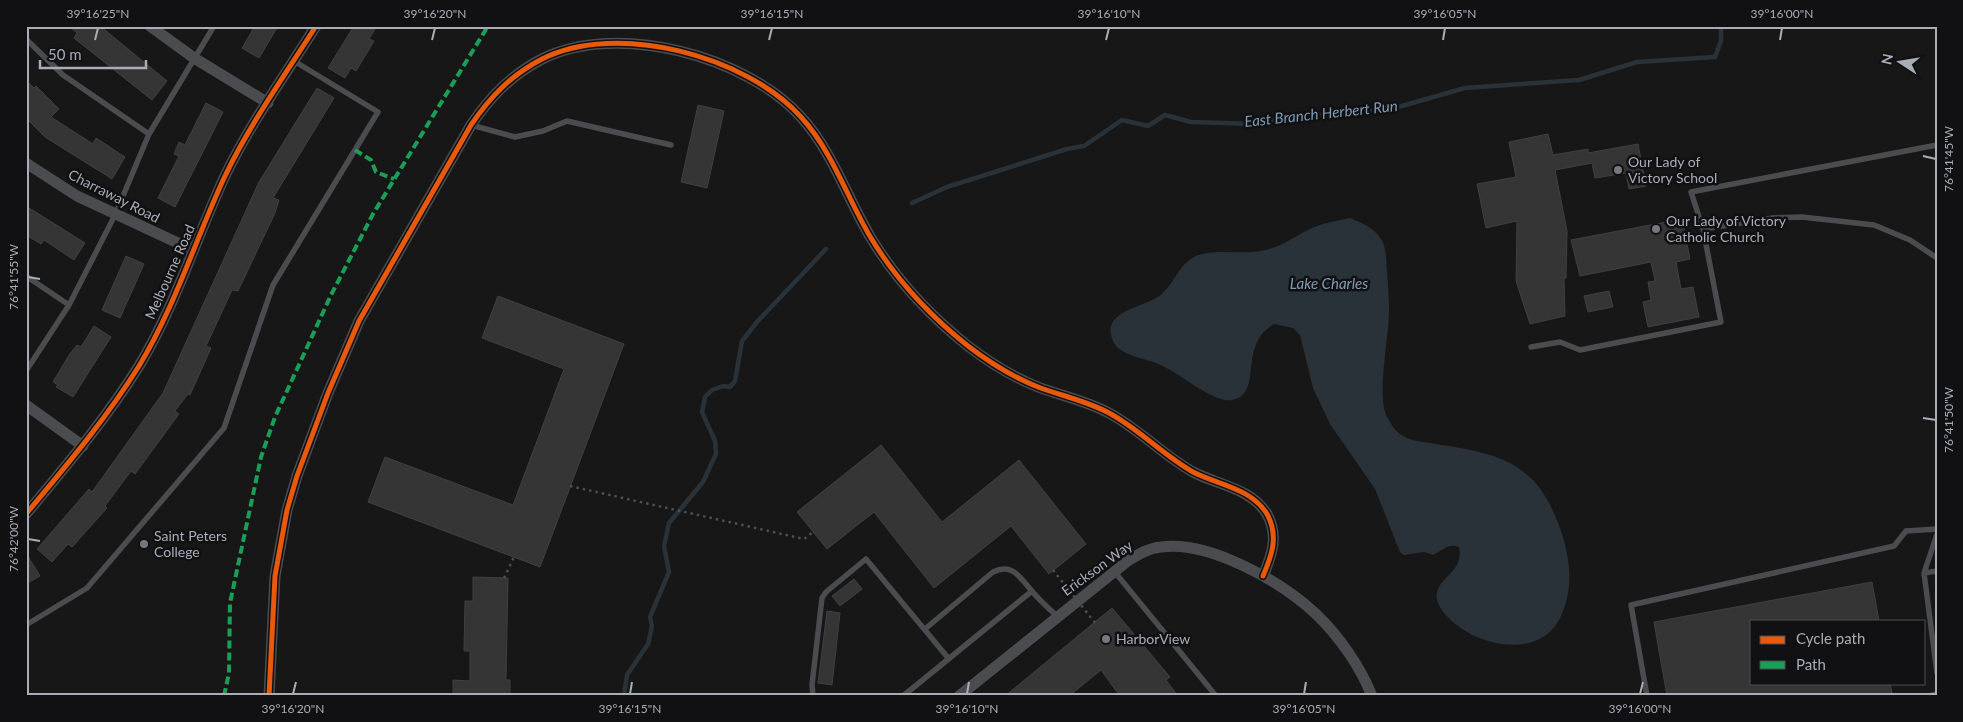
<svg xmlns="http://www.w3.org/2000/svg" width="1963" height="722" font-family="Lato,sans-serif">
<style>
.water{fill:#2a3239}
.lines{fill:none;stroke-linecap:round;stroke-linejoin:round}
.stream{stroke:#2a3239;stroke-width:4.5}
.building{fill:#353536;stroke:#3f4043}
.path{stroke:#4d4e52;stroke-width:2.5;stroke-dasharray:2.5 4;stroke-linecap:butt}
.lane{stroke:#4b4c50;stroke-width:5.5}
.street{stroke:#4b4c50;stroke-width:11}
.path-bridge{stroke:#4d4e52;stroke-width:2.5;stroke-dasharray:2.5 4;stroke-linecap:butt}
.quiet{stroke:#1a9f57;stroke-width:4;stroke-dasharray:8 4;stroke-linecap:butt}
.cycleway-casing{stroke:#111113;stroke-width:8}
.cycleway{stroke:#e8590c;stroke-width:5}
.ticks{fill:none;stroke:#a8adb8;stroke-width:2}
.poi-dot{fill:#757880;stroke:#111113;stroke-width:2}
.labels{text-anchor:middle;stroke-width:5;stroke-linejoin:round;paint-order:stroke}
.poi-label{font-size:14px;fill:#a8adb8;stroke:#111113;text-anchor:start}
.street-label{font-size:14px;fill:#a8adb8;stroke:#111113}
.water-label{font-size:15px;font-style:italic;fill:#7f9bb3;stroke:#111113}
.neatline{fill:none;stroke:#a8adb8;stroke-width:2}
.ticks-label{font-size:12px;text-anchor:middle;fill:#a8adb8}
</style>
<rect width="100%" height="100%" fill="#171717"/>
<!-- water -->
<path class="water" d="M 1350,218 C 1362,223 1374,228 1381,239 C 1387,248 1386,262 1387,272 C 1388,285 1389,298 1389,310 C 1389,338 1377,391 1386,415 C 1389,421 1395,431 1400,434 C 1409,441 1424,442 1436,444 C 1466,449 1501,453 1525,473 C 1544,487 1556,515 1563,537 C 1571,565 1573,591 1560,618 C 1539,662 1471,645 1446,615 C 1442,611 1438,605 1437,599 C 1433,578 1465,574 1459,547 C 1449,543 1443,549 1434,555 L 1424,552 L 1404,555 L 1400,552 L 1375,489 L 1330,424 L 1313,388 L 1300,335 L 1293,328 L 1274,324 C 1236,346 1265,393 1232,400 C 1215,404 1177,372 1161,365 C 1148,359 1121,356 1114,343 C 1097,310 1146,308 1162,294 C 1174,283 1179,265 1194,257 C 1214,247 1243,256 1265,250 C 1281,247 1295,236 1310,229 C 1321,223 1337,221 1350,218 Z"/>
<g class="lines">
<!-- stream -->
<path class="stream" d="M 912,203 L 947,187 L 1067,149 L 1084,146 L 1122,120 L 1148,126 L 1165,115 L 1191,122 L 1256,124 L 1288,117 L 1395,108 L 1465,88 L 1579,80 L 1637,62 L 1715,57 L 1721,41 L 1721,26
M 624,696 L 627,675 L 648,644 L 652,626 L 650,617 L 669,572 L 664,546 L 669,523 L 703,482 L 716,454 L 715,441 L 702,412 L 705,397 L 712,390 L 723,386 L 730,387 L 735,381 L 742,341 L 757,322 L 826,249"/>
</g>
<!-- building -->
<path class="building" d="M 69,26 L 100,26 L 167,81 L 152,100 L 74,38 L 77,33 Z
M 255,26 L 278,26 L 259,58 L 242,48 Z
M 354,26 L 377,26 L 369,39 L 374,41 L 356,71 L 351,68 L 345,78 L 328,68 Z
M 26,80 L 34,88 L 36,86 L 59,109 L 51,117 L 93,144 L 96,138 L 125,157 L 112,179 L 45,137 L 26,118 Z
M 317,88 L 334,98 L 273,198 L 279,200 L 275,213 L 238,291 L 232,290 L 206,346 L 211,348 L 190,395 L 188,394 L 175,411 L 179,414 L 135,474 L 131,471 L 105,506 L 107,508 L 72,547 L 68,544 L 52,562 L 37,549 L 89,489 L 92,492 L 163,393 L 259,182 Z
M 206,103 L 223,112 L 175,207 L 158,198 L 179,156 L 174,154 L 179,142 L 185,145 Z
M 698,105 L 724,111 L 707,188 L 681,182 Z
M 1548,134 L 1553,155 L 1588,149 L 1588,153 L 1638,144 L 1646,186 L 1629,189 L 1626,173 L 1595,178 L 1592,163 L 1555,170 L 1567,231 L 1566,278 L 1564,279 L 1565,316 L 1530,324 L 1516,281 L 1517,221 L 1486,228 L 1477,184 L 1516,177 L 1509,142 Z
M 26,206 L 85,243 L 74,260 L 44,240 L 41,244 L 26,235 Z
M 1682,219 L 1690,259 L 1676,262 L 1681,289 L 1693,287 L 1699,317 L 1648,327 L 1643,302 L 1651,300 L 1648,282 L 1655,281 L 1651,262 L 1580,276 L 1571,240 Z
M 126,256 L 144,264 L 120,318 L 102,310 Z
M 1609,291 L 1613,307 L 1588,312 L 1584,296 Z
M 498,296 L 624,344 L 540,567 L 368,502 L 385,457 L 513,505 L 564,369 L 482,338 Z
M 94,326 L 111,337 L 73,397 L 56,387 L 58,385 L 53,382 L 69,355 L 77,345 L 81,347 Z
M 881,445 L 942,522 L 1019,460 L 1086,544 L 1049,574 L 1011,526 L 934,588 L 874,512 L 827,549 L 797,512 Z
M 26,553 L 40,576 L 26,584 Z
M 473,577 L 508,578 L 506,680 L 510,680 L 510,696 L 453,696 L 453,680 L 470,681 L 470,651 L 464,651 L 465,601 L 473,601 Z
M 854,579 L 862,589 L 840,606 L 832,596 Z
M 1872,582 L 1879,621 L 1752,621 L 1752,683 L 1890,683 L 1892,693 L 1878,696 L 1667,696 L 1654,622 Z
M 1112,608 L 1170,677 L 1166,680 L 1178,696 L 1120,696 L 1101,670 L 1069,696 L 1005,696 Z
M 827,611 L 840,613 L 832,685 L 818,683 Z"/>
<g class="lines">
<!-- path -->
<path class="path" d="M 570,486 L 804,539 L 813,532
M 504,578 L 514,557"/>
<!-- lane -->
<path class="lane" d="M 26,39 L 63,75 L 149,134
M 471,125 L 515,137 L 543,131 L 567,121 L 671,145
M 1703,229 L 1773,218 L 1802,217 L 1874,225 L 1910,240 L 1937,258
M 26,276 L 69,305
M 1531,347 L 1560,342 L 1580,350 L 1721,322 L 1703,229 L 1691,192 L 1937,145
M 26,371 L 69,305 L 115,215 L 149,134 L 214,26
M 1937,534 L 1924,573 L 1937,673
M 1114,571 L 1216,696
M 1924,573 L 1937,571
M 26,625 L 87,588 L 224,428 L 273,285 L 378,112 L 294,61
M 925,629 L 993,572 C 1012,563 1019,576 1031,590 C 1039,600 1048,608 1057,616
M 813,696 L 812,685 L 822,598 L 826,592 L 866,559 L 949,659
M 903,696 L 1032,591
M 1647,696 L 1631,605 L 1894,546 L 1906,531 L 1937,529
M 1928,696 L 1937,694"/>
<!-- street -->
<path class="street" d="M 150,26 L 194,58 L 268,103
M 26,163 L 77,196 L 193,250
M 26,405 L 83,446
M 26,514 C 66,466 106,419 139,366 C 175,307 196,238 225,176 C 250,124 285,75 316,26
M 269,696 L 275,576 L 287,510 L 297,476 L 328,393 L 359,321 L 471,125 C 490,97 511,75 542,59 C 617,21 746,56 801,117 C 833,152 847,198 871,238 C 897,281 929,315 968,346 C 990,363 1013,377 1038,387 C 1062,396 1087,401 1109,413 C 1139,429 1163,455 1193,472 C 1218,485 1251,488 1267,514 C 1279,536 1272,555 1263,576
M 959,696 L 1129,560 C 1139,554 1149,548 1161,547 C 1209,540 1282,582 1316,614 C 1339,636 1360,666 1372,696"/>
<!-- path-bridge -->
<path class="path-bridge" d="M 1053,570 L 1096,624"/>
<!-- quiet -->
<path class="quiet" d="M 355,150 L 371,160 L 376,172 L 394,179
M 224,696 L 229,673 L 230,603 L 261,457 L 275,417 L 331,295 L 373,214 L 488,26"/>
<defs>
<path id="cycleway" d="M 26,514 C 66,466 106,419 139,366 C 175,307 196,238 225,176 C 250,124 285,75 316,26
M 269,696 L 275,576 L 287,510 L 297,476 L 328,393 L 359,321 L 471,125 C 490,97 511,75 542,59 C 617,21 746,56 801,117 C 833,152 847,198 871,238 C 897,281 929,315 968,346 C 990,363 1013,377 1038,387 C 1062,396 1087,401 1109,413 C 1139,429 1163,455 1193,472 C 1218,485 1251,488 1267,514 C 1279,536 1272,555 1263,576"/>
</defs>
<!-- cycleway casing -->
<use href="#cycleway" class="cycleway-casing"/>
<!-- cycleway -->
<use href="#cycleway" class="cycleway"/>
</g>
<!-- ticks -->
<path class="ticks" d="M 95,40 L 98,28M 432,40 L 435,28M 769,40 L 772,28M 1106,40 L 1109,28M 1443,40 L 1445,28M 1780,40 L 1782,28M 1923,156 L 1936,159M 28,277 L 40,279M 1923,418 L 1936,420M 28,539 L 40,541M 293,694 L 296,682M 630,694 L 632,682M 967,694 L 969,682M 1304,694 L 1306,682M 1640,694 L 1643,682"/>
<!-- markers -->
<g class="poi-dot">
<circle cx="1618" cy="170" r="5"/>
<circle cx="1656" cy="229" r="5"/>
<circle cx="144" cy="544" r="5"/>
<circle cx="1106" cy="639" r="5"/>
</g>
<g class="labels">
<!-- poi labels -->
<g class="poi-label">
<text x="1628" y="167">Our Lady of<tspan x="1628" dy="16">Victory School</tspan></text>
<text x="1666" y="226">Our Lady of Victory<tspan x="1666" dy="16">Catholic Church</tspan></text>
<text x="154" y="541">Saint Peters<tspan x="154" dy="16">College</tspan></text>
<text x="1116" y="644">HarborView</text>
</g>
<!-- street labels -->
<g class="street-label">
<text transform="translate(114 196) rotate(27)" y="5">Charraway Road</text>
<text transform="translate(170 272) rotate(-66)" y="5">Melbourne Road</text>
<text transform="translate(1097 568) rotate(-36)" y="5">Erickson Way</text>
</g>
<!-- water labels -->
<g class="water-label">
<text transform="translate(1321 114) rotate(-6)" y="5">East Branch Herbert Run</text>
<text x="1329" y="289">Lake Charles</text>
</g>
</g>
<!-- border -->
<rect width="1963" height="722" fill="none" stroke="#111113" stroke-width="55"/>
<!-- legend -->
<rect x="1750" y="620" width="175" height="65" fill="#111113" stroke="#4d4f55"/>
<rect x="1760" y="636" width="25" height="8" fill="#e8590c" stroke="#4d4f55"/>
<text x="1796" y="644" font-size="15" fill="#a8adb8">Cycle path</text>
<rect x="1760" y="661" width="25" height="8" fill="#1a9f57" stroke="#4d4f55"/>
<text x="1796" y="670" font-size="15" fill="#a8adb8">Path</text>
<!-- north arrow -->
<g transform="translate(1900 62) rotate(282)" stroke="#111113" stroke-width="4" paint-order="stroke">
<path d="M0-4L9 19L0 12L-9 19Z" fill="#a8adb8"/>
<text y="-8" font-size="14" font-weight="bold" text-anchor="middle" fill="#a8adb8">N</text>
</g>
<!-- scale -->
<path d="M40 60v8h106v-8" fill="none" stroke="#a8adb8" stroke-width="2.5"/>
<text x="48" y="60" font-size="15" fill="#a8adb8" stroke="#111113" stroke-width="4" paint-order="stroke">50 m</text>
<rect x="28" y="28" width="1908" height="666" class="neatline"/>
<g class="ticks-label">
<text x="98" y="18">39°16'25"N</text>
<text x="435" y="18">39°16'20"N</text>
<text x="772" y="18">39°16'15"N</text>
<text x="1109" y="18">39°16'10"N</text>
<text x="1445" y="18">39°16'05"N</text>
<text x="1782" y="18">39°16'00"N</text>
<text transform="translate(1949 159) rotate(-90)" y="4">76°41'45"W</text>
<text transform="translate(14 277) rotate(-90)" y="4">76°41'55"W</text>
<text transform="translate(1949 420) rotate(-90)" y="4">76°41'50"W</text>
<text transform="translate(14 539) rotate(-90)" y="4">76°42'00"W</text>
<text x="293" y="713">39°16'20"N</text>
<text x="630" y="713">39°16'15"N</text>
<text x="967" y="713">39°16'10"N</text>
<text x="1304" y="713">39°16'05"N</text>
<text x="1640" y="713">39°16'00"N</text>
</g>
</svg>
